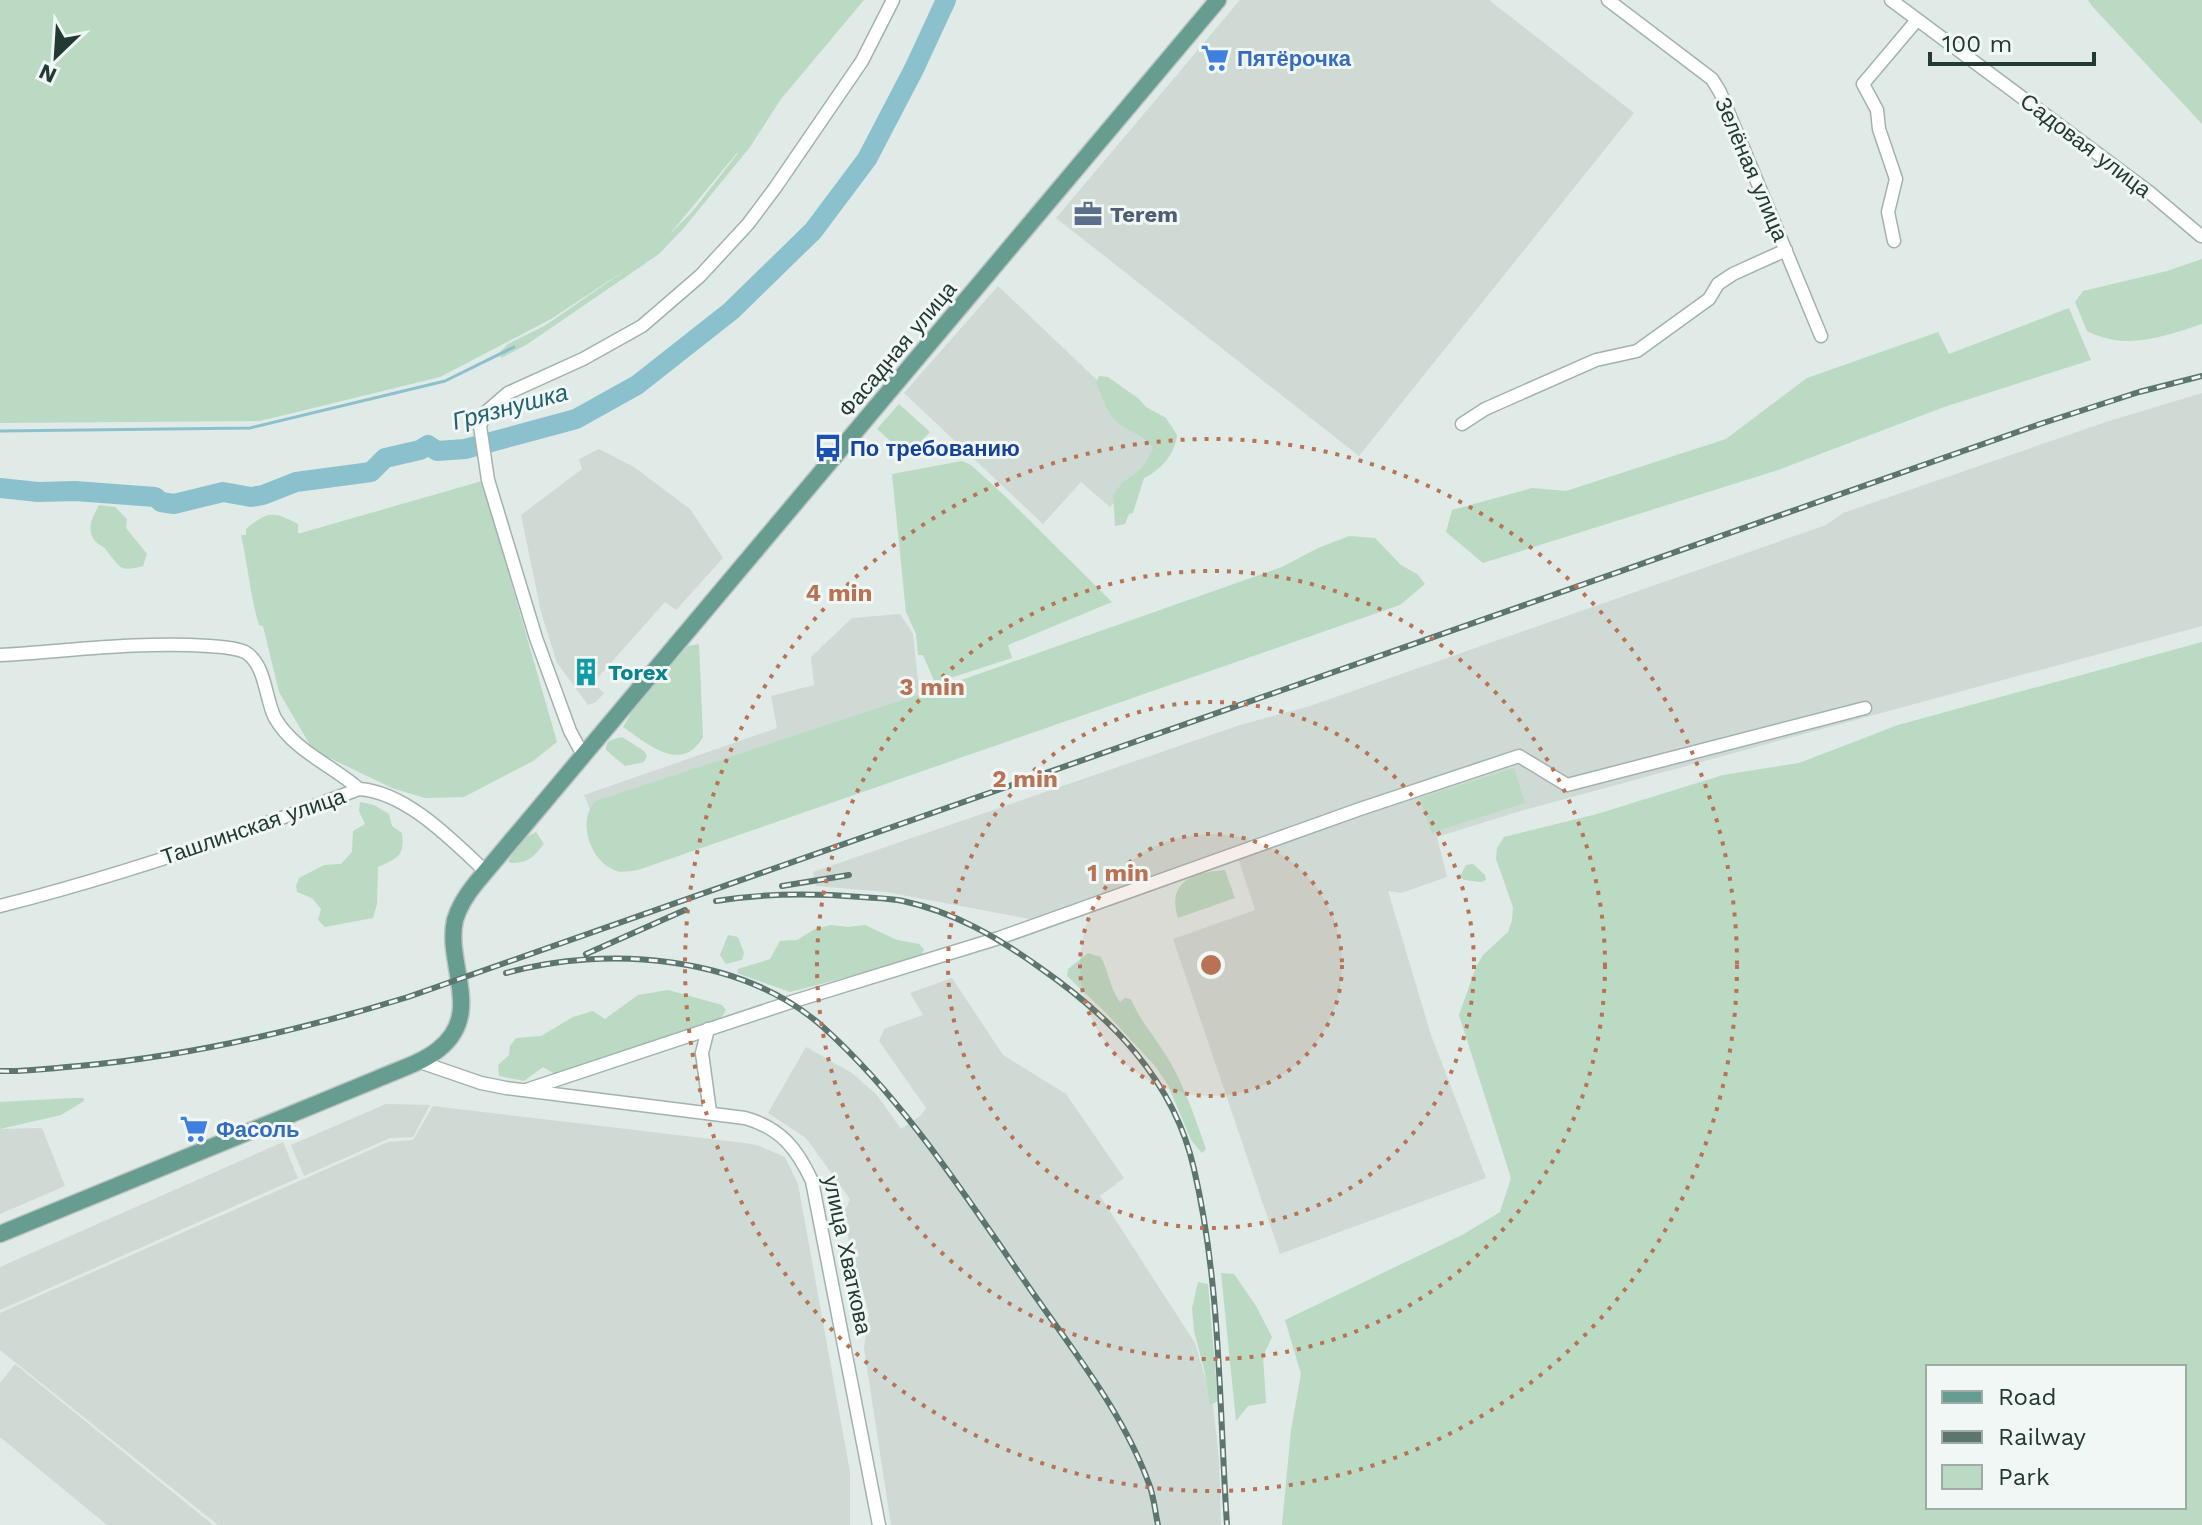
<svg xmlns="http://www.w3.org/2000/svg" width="2202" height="1525" font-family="'Work Sans',sans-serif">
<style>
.built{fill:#cfdad5}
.green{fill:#badac4;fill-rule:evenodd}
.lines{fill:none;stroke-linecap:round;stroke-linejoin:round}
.stream{stroke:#8bc1cd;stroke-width:3}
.river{stroke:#8bc1cd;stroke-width:20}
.minor-casing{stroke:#a3b2ad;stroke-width:15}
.major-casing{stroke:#bdc4c2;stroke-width:19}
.minor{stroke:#fff;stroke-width:12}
.major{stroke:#679d91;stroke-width:16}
.rail-casing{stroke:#5c756f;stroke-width:6}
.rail{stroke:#f1f7f4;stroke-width:3;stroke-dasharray:9;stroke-linecap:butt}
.ring{fill:none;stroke:#b87254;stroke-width:4;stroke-dasharray:4 8}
.labels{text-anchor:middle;stroke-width:6;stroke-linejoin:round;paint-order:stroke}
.shop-label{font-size:22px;font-weight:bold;fill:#366cbe;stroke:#f1f7f4;text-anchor:start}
.street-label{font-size:22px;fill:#223a34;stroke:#f1f7f4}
.service-label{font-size:22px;font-weight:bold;fill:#4e5e75;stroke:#f1f7f4;text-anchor:start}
.transit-label{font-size:22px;font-weight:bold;fill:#164399;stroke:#f1f7f4;text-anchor:start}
.culture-label{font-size:22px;font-weight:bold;fill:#0d838f;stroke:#f1f7f4;text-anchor:start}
.water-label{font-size:24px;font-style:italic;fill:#206272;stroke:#f1f7f4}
.centre{fill:#b87254;stroke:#f1f7f4;stroke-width:4}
.ring-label{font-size:24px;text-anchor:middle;font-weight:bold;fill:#b87254;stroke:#f1f7f4;stroke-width:6;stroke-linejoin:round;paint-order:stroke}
</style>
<rect width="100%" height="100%" fill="#e0eae6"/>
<!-- built -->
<path class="built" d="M 1240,0 L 1489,0 L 1634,113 L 1359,456 L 1056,218 Z
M 998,286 L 1096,379 L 1158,455 L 1110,507 L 1081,482 L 1043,524 L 904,393 Z
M 2202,393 L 2202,626 L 1524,810 L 1437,837 L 1447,877 L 1401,893 L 1388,891 L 1431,1035 L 1486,1178 L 1280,1254 L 1173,939 L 1255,910 L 1235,849 L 1030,919 L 886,892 L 816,886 L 813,872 L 1240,725 L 1310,706 L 1826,525 L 1843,513 L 2106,422 Z
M 599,449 L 634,467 L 690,509 L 723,558 L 676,610 L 665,602 L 593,683 L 604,693 L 596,702 L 588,705 L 557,663 L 541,612 L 521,515 L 582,469 L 579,459 Z
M 900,614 L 913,634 L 921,708 L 593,817 L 584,795 L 777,728 L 771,696 L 814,685 L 811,657 L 852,618 Z
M 952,978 L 1003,1055 L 1066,1094 L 1124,1178 L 1100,1196 L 1195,1343 L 1213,1404 L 1219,1460 L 1221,1525 L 891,1525 L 864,1348 L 869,1314 L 841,1211 L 847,1207 L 850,1199 L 806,1138 L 768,1113 L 806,1047 L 852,1073 L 877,1095 L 901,1129 L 920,1116 L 926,1108 L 879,1041 L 884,1029 L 923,1015 L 910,993 Z
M 386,1104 L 430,1105 L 413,1137 L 390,1138 L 304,1176 L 291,1145 Z
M 433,1106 L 745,1143 L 757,1145 L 785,1157 L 798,1184 L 850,1472 L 850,1525 L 218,1525 L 0,1350 L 0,1313 L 388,1142 L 413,1140 Z
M 42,1128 L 65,1186 L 0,1214 L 0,1129 Z
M 283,1142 L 298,1178 L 0,1310 L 0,1267 Z
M 15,1364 L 213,1525 L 107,1525 L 0,1437 L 0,1383 Z"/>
<!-- green -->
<path class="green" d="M 0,0 L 864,0 L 781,99 L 750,147 L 683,229 L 659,254 L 526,345 L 501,358 L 500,352 L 508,344 L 546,325 L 630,267 L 551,319 L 440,377 L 260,421 L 0,423 ZM 738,153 L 692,212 L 669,235 L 737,153 Z
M 2088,0 L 2202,0 L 2202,124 L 2092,6 Z
M 2202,259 L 2202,324 C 2162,337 2126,351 2087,331 L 2075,302 L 2083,291 L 2167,271 Z
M 2069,308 L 2091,360 L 1944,407 L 1778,470 L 1483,563 L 1446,532 L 1452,510 L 1532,488 L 1566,491 L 1726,439 L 1807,378 L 1938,332 L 1949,354 Z
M 1099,376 L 1108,377 L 1139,399 L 1146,407 L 1166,418 L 1177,435 C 1175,454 1161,470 1144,478 L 1133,513 L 1129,514 L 1125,524 L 1115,526 L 1113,495 L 1122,483 L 1142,468 L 1153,449 C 1144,432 1124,432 1113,418 C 1106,409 1101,394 1096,383 Z
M 899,404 L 930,432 L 907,456 L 877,429 Z
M 962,461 L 971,465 L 1006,497 L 1112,602 L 1008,645 L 1012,658 L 935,683 L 923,655 L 918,655 L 916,634 L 906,612 L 892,474 Z
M 482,481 L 557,742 L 533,761 L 464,797 L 425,798 L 392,788 L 313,750 L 279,692 L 263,626 L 259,625 C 250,595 248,565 241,535 L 246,535 L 246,529 C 268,511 273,511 298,524 L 298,533 L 301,533 Z
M 99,505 L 115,507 L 127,519 L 126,528 L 147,554 L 143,566 C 118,573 120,566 106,550 C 104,546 99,545 96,542 C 85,530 93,516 99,505 Z
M 1349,536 L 1375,538 L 1401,565 L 1417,574 L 1425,584 L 1400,605 L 638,870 C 629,871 620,874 612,869 C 589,858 577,819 596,801 L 936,689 L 1282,567 L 1318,548 Z
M 2202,642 L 2202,1525 L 1282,1525 L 1291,1430 L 1301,1374 L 1285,1320 L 1464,1234 L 1500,1212 L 1511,1178 L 1459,1015 L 1476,967 L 1483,955 L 1508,932 L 1512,920 L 1513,907 L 1496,859 L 1497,848 L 1504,837 L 1597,814 L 1723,775 L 1799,763 L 1898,725 ZM 2184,1367 L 2184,1507 L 1928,1507 L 1928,1367 Z
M 699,644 L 703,737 C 681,775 647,743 623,727 L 638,702 L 688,646 Z
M 622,737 L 644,751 L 647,756 L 644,762 L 625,766 L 606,750 C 606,738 613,740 622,737 Z
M 1514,768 L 1525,803 L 1431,833 L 1420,798 Z
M 360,802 L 374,805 L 389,814 L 392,826 L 402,833 C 405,856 397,859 378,867 L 377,904 L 373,918 L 325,927 L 318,920 L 321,909 L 312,898 L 297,892 L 296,886 L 299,878 L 324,865 L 341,864 L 352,852 L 353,831 L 365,824 L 359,811 Z
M 536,832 L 544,844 C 533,857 529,863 511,863 L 508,861 L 524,838 Z
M 1473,864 L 1485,875 L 1486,880 L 1481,882 L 1464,880 L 1460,876 L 1466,865 Z
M 1225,870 L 1235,898 L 1178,918 C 1166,881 1195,872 1225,870 Z
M 831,925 L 848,927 L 865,925 L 897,940 L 919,944 L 924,949 L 922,954 L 916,959 L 790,992 L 737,973 L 738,969 L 770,959 L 780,941 L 797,940 L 815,929 Z
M 728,935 L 738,937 L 744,953 L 742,960 L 726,964 L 720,955 Z
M 1088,953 L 1101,957 C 1109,972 1110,989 1120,1002 L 1125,998 L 1131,999 C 1140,1021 1155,1037 1167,1057 C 1185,1086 1195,1118 1206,1149 L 1202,1153 L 1191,1140 L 1168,1085 L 1155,1066 L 1105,1012 L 1067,976 L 1068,969 Z
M 668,990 L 722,1005 L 726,1010 L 719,1022 L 555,1074 L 543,1067 L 524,1081 L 499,1076 L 498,1065 L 509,1055 L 510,1046 L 516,1038 L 541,1036 L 573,1017 L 593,1011 L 605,1019 L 638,995 Z
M 74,1098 L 84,1098 L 84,1101 L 61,1115 L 0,1129 L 0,1102 Z
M 1221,1273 L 1234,1274 L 1256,1306 L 1272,1337 L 1263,1356 L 1266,1403 L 1248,1406 L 1236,1421 Z
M 1198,1282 L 1208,1284 L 1218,1401 L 1210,1405 L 1205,1373 L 1194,1331 L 1192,1308 Z"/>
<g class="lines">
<!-- stream -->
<path class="stream" d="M 0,431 L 250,428 L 445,381 L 514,347"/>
<!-- river -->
<path class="river" d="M 0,488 L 38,492 L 75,491 L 155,497 L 161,502 L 174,504 L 223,492 L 251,497 L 263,495 L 296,482 L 371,472 L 385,458 L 420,450 L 428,445 L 437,451 L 465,449 L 576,419 L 637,385 L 731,311 L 813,231 L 867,159 L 914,69 L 946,0"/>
<defs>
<path id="minor" d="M 1608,0 L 1712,79 L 1720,92 L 1821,336
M 1891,0 L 2149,192 L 2201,236
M 1894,241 L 1888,212 L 1896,179 L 1879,129 L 1877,110 L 1863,84 L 1917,20
M 1462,424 L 1485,409 L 1596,360 L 1637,351 L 1709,299 L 1718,284 L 1733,274 L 1786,250
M 0,655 C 69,651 140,641 209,646 C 220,647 234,647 245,652 C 266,664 265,699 275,718 C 294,751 332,765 359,789
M 583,755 L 570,731 L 536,638 L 488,480 L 480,426 L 485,413 L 508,393 L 583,359 L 642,326 L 700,276 L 748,224 L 775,188 L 862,61 L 893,0
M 0,906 C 122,875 242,834 359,789 C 406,792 452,840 485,871
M 708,1029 L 702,1053 L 710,1112
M 417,1061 L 481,1083 L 506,1088 L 745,1118 C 781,1128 797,1149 812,1181 L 879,1525
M 526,1090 L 788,1003 L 999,938 L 1360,809 L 1519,756 L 1567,785 L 1865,708"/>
<path id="major" d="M 0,1234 L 377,1079 C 397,1070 422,1063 439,1049 C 484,1013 445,964 455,920 C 459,906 467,894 476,883 L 1218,0"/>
</defs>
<!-- minor casing -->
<use href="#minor" class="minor-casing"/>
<!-- major casing -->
<use href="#major" class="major-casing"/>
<!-- minor -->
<use href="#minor" class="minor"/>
<!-- major -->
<use href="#major" class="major"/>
<defs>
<path id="rail" d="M 782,886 L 849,875
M 716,901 C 765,893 811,893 861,897 C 875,898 890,898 903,901 C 954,912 997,937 1039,967 C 1111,1017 1174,1080 1194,1169 C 1221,1285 1219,1406 1227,1525
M 586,954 L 685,910
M 506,973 C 606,945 742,955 823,1027 C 904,1100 964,1194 1026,1283 C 1070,1347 1122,1410 1149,1484 C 1154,1496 1155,1512 1158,1525
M 0,1071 C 27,1072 53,1068 79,1066 C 191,1056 301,1030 408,997 L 2040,424 L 2139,392 L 2202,376"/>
</defs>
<!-- rail casing -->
<use href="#rail" class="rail-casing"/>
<!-- rail -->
<use href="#rail" class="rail"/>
</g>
<!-- distance rings -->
<circle cx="1211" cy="965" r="131" fill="#b87254" fill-opacity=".12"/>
<g class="ring">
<circle cx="1211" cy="965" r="131"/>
<circle cx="1211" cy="965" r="263"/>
<circle cx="1211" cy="965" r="394"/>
<circle cx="1211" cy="965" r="526"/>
</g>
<!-- icons -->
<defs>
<symbol id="supermarket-bare" viewBox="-9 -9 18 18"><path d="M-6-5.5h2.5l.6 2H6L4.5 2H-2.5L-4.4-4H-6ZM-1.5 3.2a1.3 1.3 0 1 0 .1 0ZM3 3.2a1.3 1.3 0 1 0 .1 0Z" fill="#3f7fe0" stroke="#f1f7f4" stroke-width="2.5" paint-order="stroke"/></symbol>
<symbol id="office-bare" viewBox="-9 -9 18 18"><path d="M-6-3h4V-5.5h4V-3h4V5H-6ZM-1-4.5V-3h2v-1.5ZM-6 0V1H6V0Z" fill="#5c6f8a" stroke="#f1f7f4" stroke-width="2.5" paint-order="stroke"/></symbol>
<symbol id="bus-bare" viewBox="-9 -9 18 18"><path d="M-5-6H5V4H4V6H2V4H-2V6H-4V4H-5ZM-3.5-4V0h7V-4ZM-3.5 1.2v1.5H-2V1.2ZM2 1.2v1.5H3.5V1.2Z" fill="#1a4fb4" stroke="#f1f7f4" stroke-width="2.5" paint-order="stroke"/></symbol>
<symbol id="building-bare" viewBox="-9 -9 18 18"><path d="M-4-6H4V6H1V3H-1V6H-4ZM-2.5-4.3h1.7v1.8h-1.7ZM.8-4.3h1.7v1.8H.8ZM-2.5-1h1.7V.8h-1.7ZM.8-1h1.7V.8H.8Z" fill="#0f9aa8" stroke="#f1f7f4" stroke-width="2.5" paint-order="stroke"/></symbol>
</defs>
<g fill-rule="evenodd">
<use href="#supermarket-bare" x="1195" y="38" width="40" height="40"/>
<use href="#office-bare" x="1068" y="194" width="40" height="40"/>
<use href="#bus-bare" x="808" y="428" width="40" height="40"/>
<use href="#building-bare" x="566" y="652" width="40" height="40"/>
<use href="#supermarket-bare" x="174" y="1109" width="40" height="40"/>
</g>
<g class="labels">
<!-- shop labels -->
<g class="shop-label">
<text x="1237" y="66">Пятёрочка</text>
<text x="216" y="1137">Фасоль</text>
</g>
<!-- street labels -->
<g class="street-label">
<text transform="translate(2086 145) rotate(37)" y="8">Садовая улица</text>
<text transform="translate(1752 169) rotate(67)" y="8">Зелёная улица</text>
<text transform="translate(897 349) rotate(-50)" y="8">Фасадная улица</text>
<text transform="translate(253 826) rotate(-19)" y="8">Ташлинская улица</text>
<text transform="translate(848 1255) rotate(78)" y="8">улица Хваткова</text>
</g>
<!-- service labels -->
<g class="service-label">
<text x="1110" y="222">Terem</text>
</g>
<!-- transit labels -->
<g class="transit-label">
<text x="850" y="456">По требованию</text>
</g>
<!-- culture labels -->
<g class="culture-label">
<text x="608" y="680">Torex</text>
</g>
<!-- water labels -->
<g class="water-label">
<text transform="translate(510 407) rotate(-15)" y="8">Грязнушка</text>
</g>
</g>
<circle cx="1211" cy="965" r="12" class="centre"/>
<g class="ring-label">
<text x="839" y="601">4 min</text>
<text x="932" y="695">3 min</text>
<text x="1025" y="787">2 min</text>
<text x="1118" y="881">1 min</text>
</g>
<!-- legend -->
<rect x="1926" y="1365" width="260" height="144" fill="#f1f7f4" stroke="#9eaba7" stroke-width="2"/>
<rect x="1942" y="1391" width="40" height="12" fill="#679d91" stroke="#9eaba7" stroke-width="2"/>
<text x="1998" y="1405" font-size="24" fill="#223a34">Road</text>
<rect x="1942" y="1431" width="40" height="12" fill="#5c756f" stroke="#9eaba7" stroke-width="2"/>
<text x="1998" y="1445" font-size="24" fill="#223a34">Railway</text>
<rect x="1942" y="1465" width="40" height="24" fill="#badac4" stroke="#9eaba7" stroke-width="2"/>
<text x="1998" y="1485" font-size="24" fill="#223a34">Park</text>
<!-- north arrow -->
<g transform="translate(56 56) rotate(205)" stroke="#f1f7f4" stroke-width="6" paint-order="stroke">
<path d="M0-6L14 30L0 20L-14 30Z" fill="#223a34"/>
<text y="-12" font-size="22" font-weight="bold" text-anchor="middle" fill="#223a34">N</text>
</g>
<!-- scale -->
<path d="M1930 52v12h164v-12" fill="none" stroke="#223a34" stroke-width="4"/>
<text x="1942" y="52" font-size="24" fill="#223a34" stroke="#f1f7f4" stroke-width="6" paint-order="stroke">100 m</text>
</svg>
